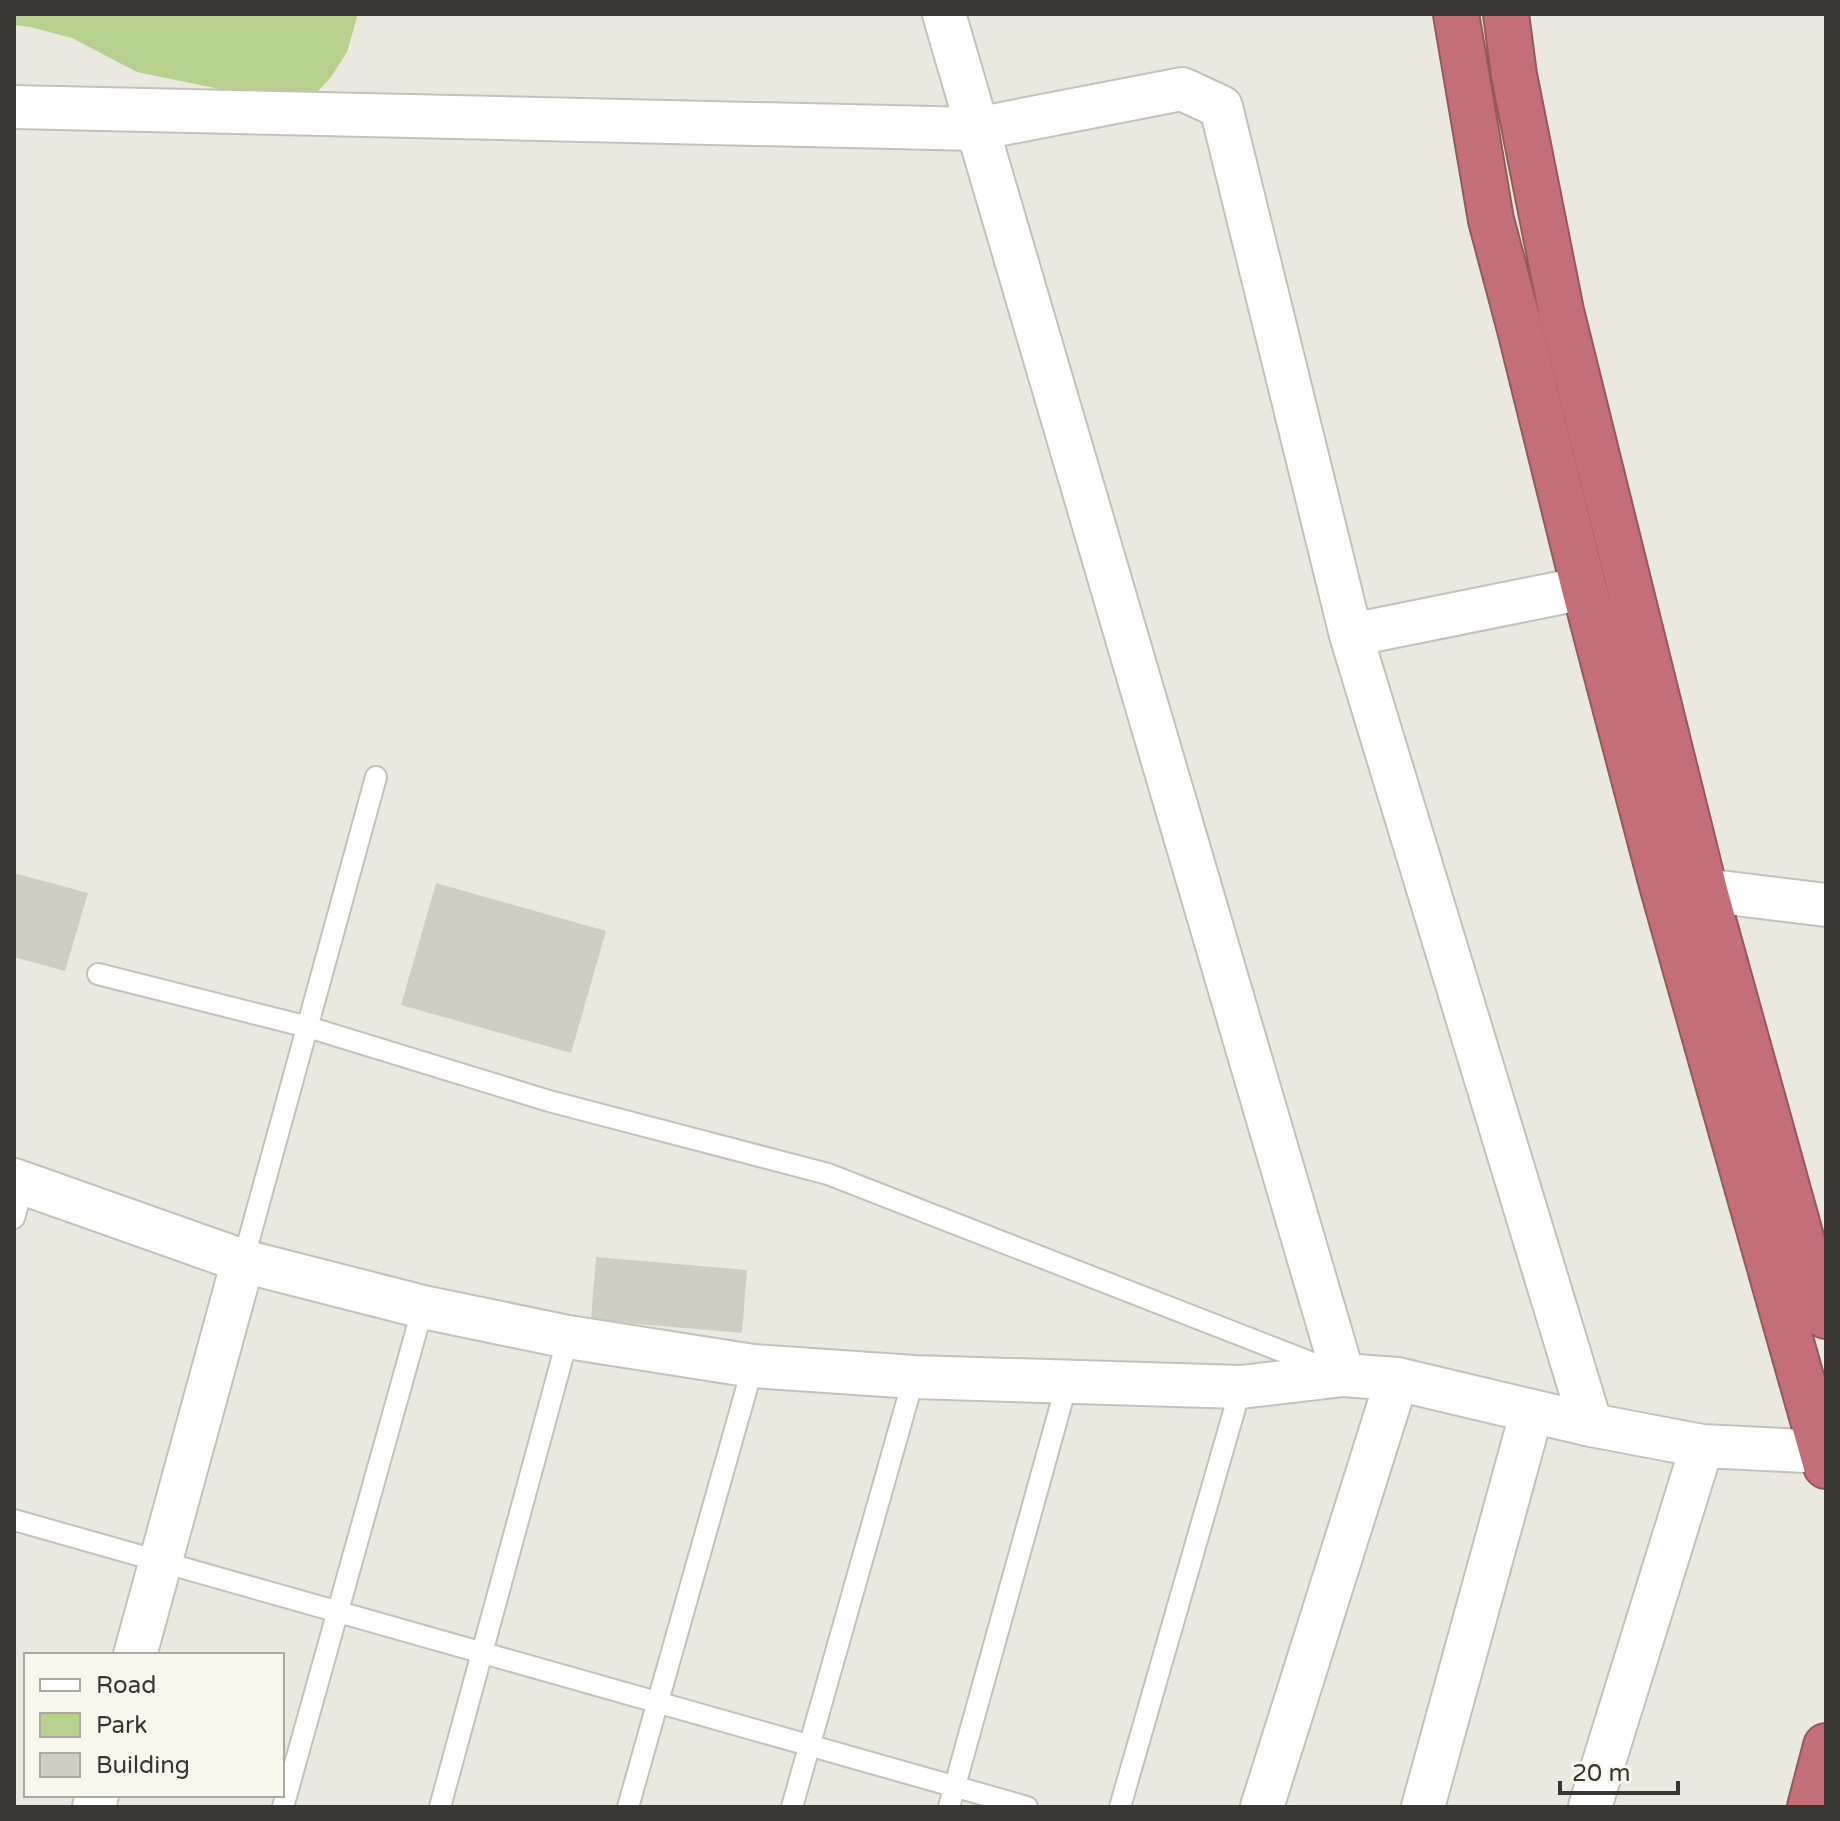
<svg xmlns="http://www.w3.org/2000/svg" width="1840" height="1821" font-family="'Varela Round',sans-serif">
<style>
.green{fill:#b7d08e}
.building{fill:#d0cec3}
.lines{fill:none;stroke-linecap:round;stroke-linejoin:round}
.lane-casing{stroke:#c4c2b8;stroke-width:24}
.street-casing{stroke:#c4c2b8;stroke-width:46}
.highway-casing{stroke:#925a60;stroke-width:48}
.lane{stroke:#fff;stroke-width:20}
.street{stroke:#fff;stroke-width:42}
.highway{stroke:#c36e78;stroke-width:44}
</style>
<rect width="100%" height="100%" fill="#ebe9df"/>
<!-- green -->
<path class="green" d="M 14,14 L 358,14 L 347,52 L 331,77 L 310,100 L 282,102 L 137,72 L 72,38 L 30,27 L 14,25 Z"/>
<!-- building -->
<path class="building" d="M 14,873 L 88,893 L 65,971 L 14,957 Z
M 436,883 L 606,931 L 571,1053 L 401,1005 Z
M 596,1257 L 747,1270 L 742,1333 L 591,1320 Z"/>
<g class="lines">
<defs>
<path id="lane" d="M 98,974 L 308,1027 L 549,1101 L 828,1174 L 1325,1368
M 14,1218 L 24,1183
M 243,1261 L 376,777
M 14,1520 L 1027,1807
M 283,1807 L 423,1307
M 440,1807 L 568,1337
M 628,1807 L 753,1366
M 792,1807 L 914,1377
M 949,1807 L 1067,1383
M 1120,1807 L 1241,1387"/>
<path id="street" d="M 944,14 L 1343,1375
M 14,107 L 976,129 L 1182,89 L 1221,107 L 1351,635 L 1591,1425
M 1351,635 L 1584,588
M 1671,886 L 1826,905
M 14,1180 L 243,1261 L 423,1307 L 568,1337 L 753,1366 L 914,1377 L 1241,1387 L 1343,1375 L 1397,1379 L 1591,1425 L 1702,1446 L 1826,1452
M 135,1655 L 243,1261
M 94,1807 L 97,1795
M 1262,1807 L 1397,1379
M 1423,1807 L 1532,1411
M 1590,1807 L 1702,1446"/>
<path id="highway" d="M 1456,14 L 1491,220 L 1520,329 L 1584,588 L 1662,885 L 1826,1466
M 1506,14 L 1514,75 L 1561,311 L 1705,891 L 1810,1270 L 1826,1316
M 1810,1807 L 1826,1746"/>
</defs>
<!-- lane casing -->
<use href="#lane" class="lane-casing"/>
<!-- street casing -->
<use href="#street" class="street-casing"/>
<!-- highway casing -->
<use href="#highway" class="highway-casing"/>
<!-- lane -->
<use href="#lane" class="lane"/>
<!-- street -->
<use href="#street" class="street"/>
<!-- highway -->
<use href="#highway" class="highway"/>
</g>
<!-- border -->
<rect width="1840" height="1821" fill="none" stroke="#373632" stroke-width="32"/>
<!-- legend -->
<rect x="24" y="1653" width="260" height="144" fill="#f9f7ec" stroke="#abaaa2" stroke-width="2"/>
<rect x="40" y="1679" width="40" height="12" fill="#ffffff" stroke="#abaaa2" stroke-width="2"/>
<text x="96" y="1693" font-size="24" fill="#373632">Road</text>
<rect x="40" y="1713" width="40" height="24" fill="#b7d08e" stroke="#abaaa2" stroke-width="2"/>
<text x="96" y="1733" font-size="24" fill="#373632">Park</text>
<rect x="40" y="1753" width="40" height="24" fill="#d0cec3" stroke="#abaaa2" stroke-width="2"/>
<text x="96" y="1773" font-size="24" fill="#373632">Building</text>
<!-- scale -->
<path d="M1560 1781v12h118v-12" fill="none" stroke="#373632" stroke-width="4"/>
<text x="1572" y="1781" font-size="24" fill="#373632" stroke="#f9f7ec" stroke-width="6" paint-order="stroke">20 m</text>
</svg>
